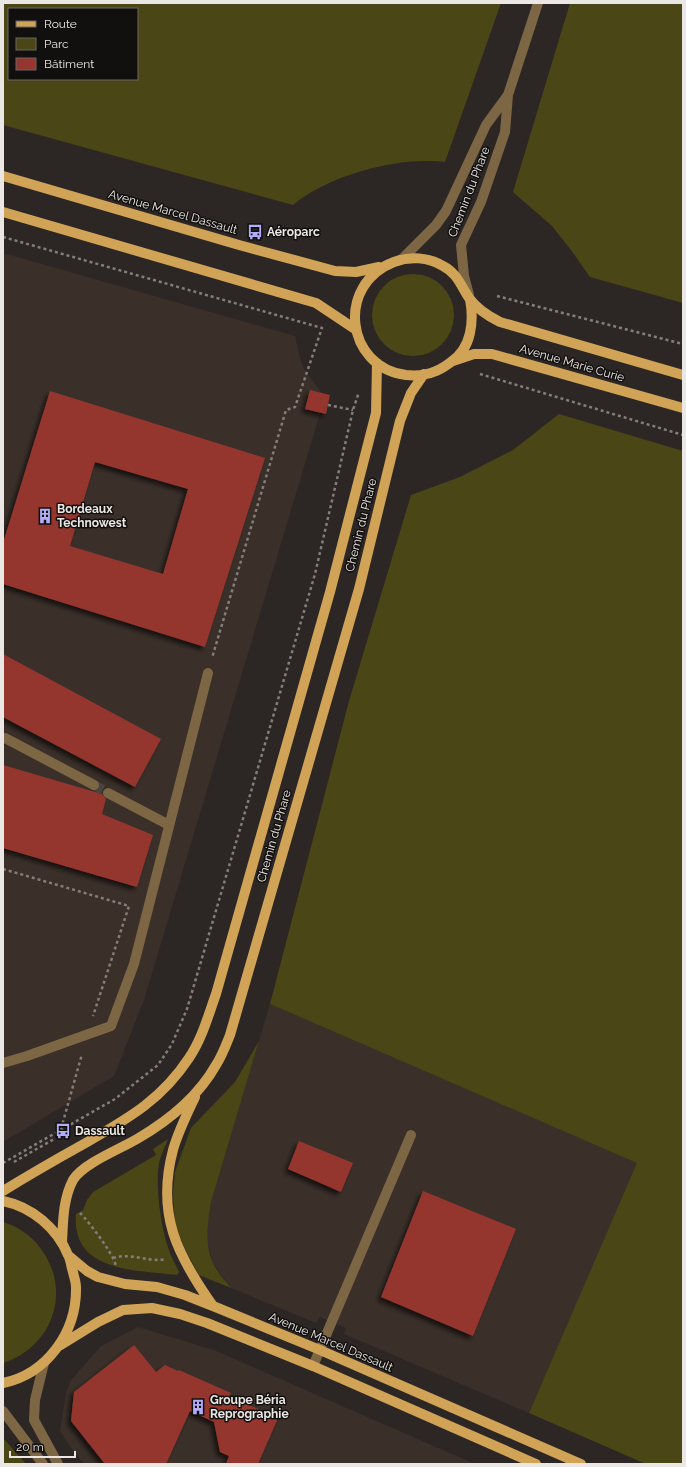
<svg xmlns="http://www.w3.org/2000/svg" width="686" height="1467" font-family="Raleway,sans-serif">
<style>
.built{fill:#3a2f29}
.green{fill:#4b4616;fill-rule:evenodd}
.building{fill:#94362f;fill-rule:evenodd;filter:url(#shadow)}
.lines{fill:none;stroke-linecap:round;stroke-linejoin:round}
.minor-tunnel{stroke:#494441;stroke-width:10;stroke-dasharray:10 5;stroke-linecap:butt}
.path{stroke:#837e7c;stroke-width:2.5;stroke-dasharray:3 3;stroke-linecap:butt}
.minor{stroke:#7c6643;stroke-width:10}
.major{stroke:#d1a357;stroke-width:10}
.labels{text-anchor:middle;stroke-width:3;stroke-linejoin:round;paint-order:stroke}
.street-label{font-size:12px;fill:#ebe7e5;stroke:#12100f}
.poi-label{font-size:12px;font-weight:bold;fill:#ebe7e5;stroke:#12100f;text-anchor:start}
</style>
<defs>
<filter id="shadow"><feDropShadow dx="-3.5" dy="3.5" stdDeviation="2" flood-color="#0009"/></filter>
</defs>
<rect width="100%" height="100%" fill="#2c2724"/>
<!-- built -->
<path class="built" d="M 3,253 L 295,336 L 300,358 L 305,371 L 325,397 L 144,1000 L 114,1076 L 3,1142 Z
M 270,1004 L 638,1163 L 529,1413 L 344,1334 L 346,1328 L 320,1317 L 316,1323 L 231,1288 L 213,1263 L 207,1241 L 208,1223 L 211,1202 Z
M 138,1327 L 214,1350 L 475,1464 L 84,1464 L 71,1448 L 60,1431 L 66,1393 L 71,1380 L 101,1346 Z"/>
<!-- green -->
<path class="green" d="M 3,3 L 501,3 L 445,162 C 399,156 328,175 293,205 L 3,125 ZM 9,9 L 137,9 L 137,79 L 9,79 Z
M 570,3 L 683,3 L 683,303 L 590,277 L 571,250 L 552,226 L 513,192 Z
M372 315a41 41 0 1 1 82 0a41 41 0 1 1-82 0Z
M 559,414 L 683,451 L 683,1464 L 646,1464 L 529,1413 L 637,1163 L 270,1004 L 349,701 L 411,495 L 460,477 L 513,450 Z
M 259,1041 L 211,1202 C 208,1222 204,1243 213,1263 C 217,1272 225,1280 231,1288 L 199,1275 L 185,1249 L 175,1225 L 173,1193 L 175,1172 L 191,1128 L 235,1082 Z
M 168,1139 C 166,1145 162,1152 160,1159 C 154,1180 161,1229 169,1250 C 171,1257 176,1265 179,1272 L 177,1275 C 136,1270 71,1272 76,1214 L 83,1210 L 87,1200 L 93,1192 L 156,1155 L 153,1149 Z
M 3,1222 C 17,1226 29,1234 38,1245 C 73,1287 55,1346 3,1363 Z
M 3,1438 L 26,1464 L 3,1464 Z"/>
<!-- building -->
<path class="building" d="M 310,390 L 330,395 L 326,414 L 305,409 Z
M 50,391 L 265,458 L 205,647 L 3,584 L 3,543 ZM 95,462 L 188,489 L 163,574 L 70,546 Z
M 3,654 L 161,739 L 135,787 L 3,717 Z
M 3,765 L 102,794 L 106,799 L 102,814 L 153,835 L 137,887 L 3,848 Z
M 299,1141 L 353,1163 L 341,1192 L 288,1169 Z
M 423,1191 L 516,1229 L 473,1336 L 381,1297 Z
M 134,1345 L 156,1372 L 165,1365 L 178,1371 L 179,1370 L 231,1393 L 229,1396 L 278,1418 L 258,1464 L 226,1464 L 229,1456 L 220,1452 L 214,1422 L 190,1411 L 166,1464 L 105,1464 L 71,1421 L 74,1392 Z"/>
<g class="lines">
<!-- minor-tunnel -->
<path class="minor-tunnel" d="M 94,785 L 108,793"/>
<!-- path -->
<path class="path" d="M 3,237 L 322,328 L 295,407 L 286,410 L 212,658
M 497,296 L 683,344
M 480,374 L 683,435
M 328,405 L 353,410
M 3,869 L 129,906 L 93,1016
M 61,1129 L 82,1054
M 14,1162 L 54,1139
M 3,1163 L 115,1099 L 158,1065 L 172,1044 L 187,1009 L 315,574 L 353,410 L 359,392
M 80,1213 C 89,1222 113,1253 116,1266
M 113,1258 C 131,1252 148,1263 166,1259"/>
<!-- minor -->
<path class="minor" d="M 402,259 L 436,225 L 446,211 L 486,125 L 508,95
M 469,295 L 464,276 L 461,245 L 481,202 L 505,132 L 508,95 L 538,3
M 5,738 L 94,785
M 108,793 L 169,825
M 3,1063 L 27,1056 L 111,1026 L 134,964 L 208,673
M 44,1363 L 35,1400 L 34,1420 L 58,1464
M 313,1366 L 411,1135
M 3,1411 L 43,1464"/>
<!-- major -->
<path class="major" d="M 3,176 L 239,245 L 335,271 L 356,272 L 379,267
M 3,212 L 316,303 L 355,329
M 470,299 C 474,321 472,348 451,362 C 447,365 441,369 436,371 C 427,375 416,376 406,375 C 345,367 336,284 394,262 C 410,256 428,257 443,266 C 457,273 461,286 469,298 C 477,309 488,316 500,322 L 683,375
M 453,361 L 474,354 L 492,354 L 683,408
M 195,1097 C 187,1114 178,1132 173,1150 C 156,1214 177,1255 213,1306
M 3,1191 C 29,1175 55,1160 82,1145 C 125,1120 160,1102 189,1058 C 202,1039 208,1016 216,994 L 330,592 L 376,413 L 377,363
M 3,1201 C 32,1207 57,1228 68,1255 C 71,1260 71,1267 73,1272 C 74,1277 76,1282 76,1287 C 77,1332 47,1374 3,1383
M 62,1243 C 63,1221 63,1199 73,1180 C 82,1164 120,1149 137,1139 C 168,1121 198,1097 216,1065 C 222,1056 226,1045 230,1035 L 359,589 L 400,421 L 411,393 L 424,374
M 69,1256 L 87,1271 L 98,1277 L 125,1284 L 157,1287 L 185,1295 L 213,1306 L 320,1350 L 581,1464
M 59,1346 L 98,1322 L 123,1310 L 152,1308 L 180,1314 L 207,1323 L 313,1366 L 536,1464"/>
</g>
<!-- icons -->
<defs>
<symbol id="bus-bare" viewBox="-9 -9 18 18"><path d="M-5-6H5V4H4V6H2V4H-2V6H-4V4H-5ZM-3.5-4V0h7V-4ZM-3.5 1.2v1.5H-2V1.2ZM2 1.2v1.5H3.5V1.2Z" fill="#b2adf9" stroke="#12100f" stroke-width="2.5" paint-order="stroke"/></symbol>
<symbol id="building-bare" viewBox="-9 -9 18 18"><path d="M-4-6H4V6H1V3H-1V6H-4ZM-2.5-4.3h1.7v1.8h-1.7ZM.8-4.3h1.7v1.8H.8ZM-2.5-1h1.7V.8h-1.7ZM.8-1h1.7V.8H.8Z" fill="#b2adf9" stroke="#12100f" stroke-width="2.5" paint-order="stroke"/></symbol>
</defs>
<g fill-rule="evenodd">
<use href="#bus-bare" x="244" y="221" width="22" height="22"/>
<use href="#building-bare" x="34" y="505" width="22" height="22"/>
<use href="#bus-bare" x="52" y="1120" width="22" height="22"/>
<use href="#building-bare" x="187" y="1396" width="22" height="22"/>
</g>
<g class="labels">
<!-- street labels -->
<g class="street-label">
<text transform="translate(469 192) rotate(-69)" y="4">Chemin du Phare</text>
<text transform="translate(173 212) rotate(16)" y="4">Avenue Marcel Dassault</text>
<text transform="translate(572 363) rotate(16)" y="4">Avenue Marie Curie</text>
<text transform="translate(361 525) rotate(-76)" y="4">Chemin du Phare</text>
<text transform="translate(274 836) rotate(-74)" y="4">Chemin du Phare</text>
<text transform="translate(331 1342) rotate(23)" y="4">Avenue Marcel Dassault</text>
</g>
<!-- poi labels -->
<g class="poi-label">
<text x="267" y="236">Aéroparc</text>
<text x="57" y="513">Bordeaux<tspan x="57" dy="14">Technowest</tspan></text>
<text x="75" y="1135">Dassault</text>
<text x="210" y="1404">Groupe Béria<tspan x="210" dy="14">Reprographie</tspan></text>
</g>
</g>
<!-- border -->
<rect width="686" height="1467" fill="none" stroke="#ebe7e5" stroke-width="8"/>
<!-- legend -->
<rect x="8" y="8" width="130" height="72" fill="#12100f" stroke="#696665"/>
<rect x="16" y="21" width="20" height="6" fill="#d1a357" stroke="#696665"/>
<text x="44" y="28" font-size="12" fill="#ebe7e5">Route</text>
<rect x="16" y="38" width="20" height="12" fill="#4b4616" stroke="#696665"/>
<text x="44" y="48" font-size="12" fill="#ebe7e5">Parc</text>
<rect x="16" y="58" width="20" height="12" fill="#94362f" stroke="#696665"/>
<text x="44" y="68" font-size="12" fill="#ebe7e5">Bâtiment</text>
<!-- scale -->
<path d="M10 1451v6h65v-6" fill="none" stroke="#ebe7e5" stroke-width="2"/>
<text x="16" y="1451" font-size="12" fill="#ebe7e5" stroke="#12100f" stroke-width="3" paint-order="stroke">20 m</text>
</svg>
